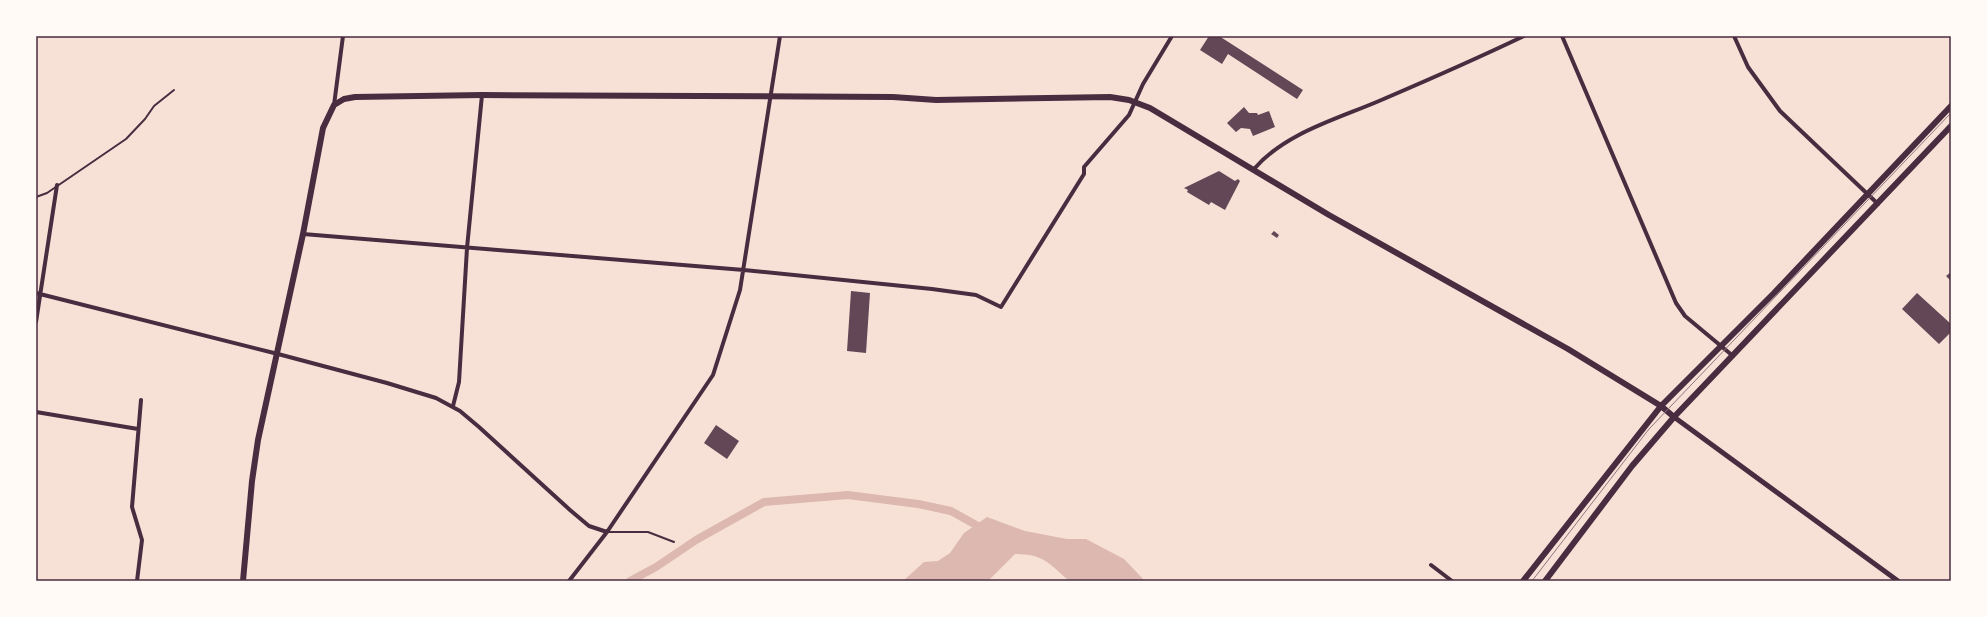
<svg xmlns="http://www.w3.org/2000/svg" width="1987" height="617" font-family="Rubik,sans-serif">
<style>
.water{fill:#dcb8b0}
.lines{fill:none;stroke-linecap:round;stroke-linejoin:round}
.canal{stroke:#dcb8b0;stroke-width:8}
.building{fill:#644757}
.service{stroke:#4a2c40;stroke-width:2}
.minor{stroke:#4a2c40;stroke-width:4}
.tertiary{stroke:#4a2c40;stroke-width:5}
.primary{stroke:#4a2c40;stroke-width:6}
.tram{stroke:#8f747c;stroke-width:1}
.neatline{fill:none;stroke:#4a2c40;stroke-width:1.5}
</style>
<rect width="100%" height="100%" fill="#f7e1d7"/>
<!-- water -->
<path class="water" d="M 987,517 L 1025,531 L 1067,539 L 1086,539 L 1124,559 L 1145,581 L 1069,581 C 1049,563 1043,554 1015,554 L 988,581 L 903,581 L 924,562 L 938,561 L 950,553 L 964,533 Z"/>
<g class="lines">
<!-- canal -->
<path class="canal" d="M 630,581 L 656,567 L 696,540 L 764,502 L 848,495 L 918,504 L 951,511 L 985,530"/>
</g>
<!-- building -->
<path class="building" d="M 1209,36 L 1219,36 L 1303,90 L 1297,99 L 1228,54 L 1222,64 L 1200,50 Z
M 1244,107 L 1249,113 L 1257,113 L 1258,115 L 1269,111 L 1275,127 L 1253,136 L 1250,129 L 1241,128 L 1236,132 L 1227,123 Z
M 1219,171 L 1235,181 L 1238,179 L 1240,181 L 1225,210 L 1211,202 L 1209,205 L 1187,192 L 1188,190 L 1184,188 Z
M 1274,231 L 1279,235 L 1277,238 L 1271,234 Z
M 1951,272 L 1951,281 L 1946,276 Z
M 851,291 L 870,293 L 866,353 L 847,351 Z
M 1917,293 L 1951,324 L 1951,332 L 1939,344 L 1902,309 Z
M 716,425 L 739,441 L 727,459 L 704,443 Z"/>
<g class="lines">
<!-- service -->
<path class="service" d="M 36,197 L 47,193 L 126,139 L 145,119 L 154,106 L 174,90
M 609,532 L 648,532 L 674,542"/>
<!-- minor -->
<path class="minor" d="M 1562,36 L 1676,303 L 1685,316 L 1733,356
M 1734,36 L 1748,67 L 1780,111 L 1878,204
M 334,105 L 343,36
M 1254,169 C 1285,133 1337,119 1379,101 C 1428,80 1476,59 1524,36
M 303,234 L 744,270 L 932,289 L 976,295 L 1001,307 L 1084,174 L 1084,167 L 1129,115 L 1143,84 L 1172,36
M 36,293 L 278,354 L 387,383 L 436,398 L 460,411 L 479,427 L 570,510 L 589,526 L 607,532
M 36,322 L 57,185
M 453,406 L 459,382 L 467,248 L 482,95
M 36,412 L 138,429
M 1431,565 L 1452,581
M 137,581 L 142,540 L 132,507 L 141,400
M 569,581 L 607,532 L 713,375 L 740,290 L 780,36"/>
<!-- tertiary -->
<path class="tertiary" d="M 1674,417 L 1898,581"/>
<!-- primary -->
<path class="primary" d="M 243,581 L 252,481 L 258,440 L 303,234 L 323,128 L 334,105 L 344,99 L 355,97 L 482,95 L 893,97 L 936,100 L 1110,97 L 1129,100 L 1150,108 L 1329,215 L 1568,349 L 1661,406 L 1674,417
M 1523,581 L 1661,406 L 1774,293 L 1951,106
M 1545,581 L 1632,466 L 1674,417 L 1951,126"/>
<!-- tram -->
<path class="tram" d="M 1532,581 L 1649,429 L 1951,113"/>
</g>
<!-- border -->
<rect width="1987" height="617" fill="none" stroke="#fffaf5" stroke-width="74"/>
<rect x="37" y="37" width="1913" height="543" class="neatline"/>
</svg>
